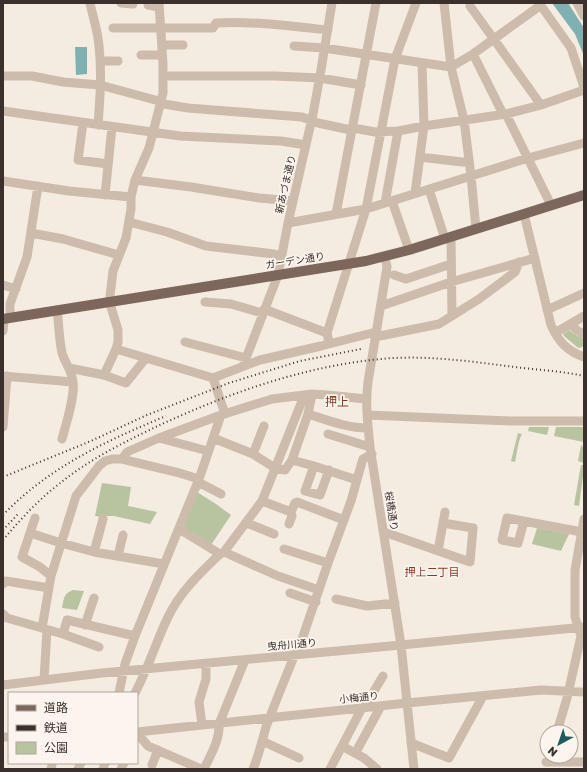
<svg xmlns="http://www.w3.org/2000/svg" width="587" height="772" font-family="'Golos Text','Noto Sans JP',sans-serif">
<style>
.green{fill:#b8c4a0}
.water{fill:#7fb0b2}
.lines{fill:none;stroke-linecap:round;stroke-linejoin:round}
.minor{stroke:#cdbbac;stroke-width:9}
.major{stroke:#7d675c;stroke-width:10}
.rail{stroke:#3b302b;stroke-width:2;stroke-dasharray:1 3;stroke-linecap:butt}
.labels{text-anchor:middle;stroke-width:3.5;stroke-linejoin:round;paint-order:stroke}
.street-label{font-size:10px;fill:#3b302b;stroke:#fbf5ee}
.neighbourhood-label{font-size:11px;fill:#8c3b22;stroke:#fbf5ee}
.quarter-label{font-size:12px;fill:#8c3b22;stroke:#fbf5ee}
</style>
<rect width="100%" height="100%" fill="#f4ebe1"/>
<!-- green -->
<path class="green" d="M 569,330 L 577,336 L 584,338 L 584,346 L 579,348 L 577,347 L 564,336 L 563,334 Z
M 529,427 L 549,427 L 547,435 L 528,431 Z
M 556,427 L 584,427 L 584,442 L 554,436 Z
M 518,433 L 522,434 C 518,441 517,453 515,462 L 511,461 Z
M 581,445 L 584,448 L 584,463 L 578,461 Z
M 581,465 L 584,465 L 584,469 L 579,506 L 574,505 Z
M 102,483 L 131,487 L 128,506 L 157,512 L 150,524 L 114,516 L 102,516 L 102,517 L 95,516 Z
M 197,492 L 216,504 L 231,515 L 211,545 L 182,529 Z
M 537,528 L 569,534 L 561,551 L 532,544 Z
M 73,590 L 84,591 L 77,610 L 62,608 C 64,599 63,594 73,590 Z"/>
<!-- water -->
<path class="water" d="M 552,3 L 568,3 L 584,28 L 584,56 L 575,34 Z
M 75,47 L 87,47 L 87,74 L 76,75 Z"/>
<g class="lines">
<!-- minor -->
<path class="minor" d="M 90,3 C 93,17 98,32 99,46 C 102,73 100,99 98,125
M 121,3 L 133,4
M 159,3 L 163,64 L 163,93 L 149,148 L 135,180 L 131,197 L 131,209 L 126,238 L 113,271 L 110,296 L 111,307 L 118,330 L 118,342 L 116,349 L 213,378
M 444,3 L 451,67 L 464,120 L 471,176 L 476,229
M 470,3 L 470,6 L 541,105
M 539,3 L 571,48 L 584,87
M 577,3 L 584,16
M 148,5 L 159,7
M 113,28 L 213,28 L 216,23 C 253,21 291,26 328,30
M 162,45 L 183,45
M 294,46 L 324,48 L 451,67 L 473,54 L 541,5
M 473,54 L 503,114
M 141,55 L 162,55
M 100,61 L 118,61
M 3,76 L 32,76 L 63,82 L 100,85 L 159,101 L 164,104 L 188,108 L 302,117 L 318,123 L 346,129 L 359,129 L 375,132 L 398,131 L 424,126 L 506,114 L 541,105 L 584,90
M 164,76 L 275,76 L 320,78 L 361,85
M 3,111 L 180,136 L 281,141 L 306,145
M 506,114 L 551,205
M 83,123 L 78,160 L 108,164
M 420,157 L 462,162 L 469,161
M 135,180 L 191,187 L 259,198 L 293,201
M 3,181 L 69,191 L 131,197
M 429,189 L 445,239
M 415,193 L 424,126 L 422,63
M 105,195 L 112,127
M 392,201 L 409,250
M 385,203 L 398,131
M 336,214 L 376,3
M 524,214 L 551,325 C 558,341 567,351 584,357
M 129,222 L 167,232 L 206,246 L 274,254 L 281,256
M 288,223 L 366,209 L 528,158 L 584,143
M 31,233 L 63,239 L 119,255
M 451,237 L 452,316
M 385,257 L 387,267 L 386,273 L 368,382 C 365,404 368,425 370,447 L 401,645 L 414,769
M 394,275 L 406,279 L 451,264
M 3,285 L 16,289
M 205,302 L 231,304 L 262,313
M 381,306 L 451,282 L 535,258
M 264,309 L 327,333
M 57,310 C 59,324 59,339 62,353 C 65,363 72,371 73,382 C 75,397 66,424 62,439
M 547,310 L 584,293
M 10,318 L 10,304 L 27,257 L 38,186
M 571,324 C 574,328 578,333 584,333
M 3,331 L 4,319
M 555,333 L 584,316
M 375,337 L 439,324 L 479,299 L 515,272 L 519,262
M 185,342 L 246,358
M 329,343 L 327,333 L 366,209 L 395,59 L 416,3
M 243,366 L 278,275 L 288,223 L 313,114 L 321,70 L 332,3
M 69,368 L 104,375 L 116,349
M 104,375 L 126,383 L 146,358
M 3,376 L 73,382
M 225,414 L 213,378 L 260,360 L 321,346 L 376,332
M 308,414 C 327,420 347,428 368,428
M 367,415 L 510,421 L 584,421
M 3,427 L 7,376
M 328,434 L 370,447
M 159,438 L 208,451
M 213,438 L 253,454 L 275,468 L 285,470 L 292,460 L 308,414 L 312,394
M 253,454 L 264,426
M 122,459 L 176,472 L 199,479
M 292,460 L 314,466 L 357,480
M 314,466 L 305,491 L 320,495 L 329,470
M 198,482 L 221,494
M 262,501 L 291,512 L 295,503 L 297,502 L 344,520
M 35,518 L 22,557 L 40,567 L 51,576
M 524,521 L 518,543 L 502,540 L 507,518 L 582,532
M 247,523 L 274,534
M 289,524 L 292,516 L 291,512
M 179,529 L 220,554
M 384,532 L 470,562 L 473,528 L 443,523
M 30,533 L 61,543 L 94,552 L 164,564
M 284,549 L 328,563
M 438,551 L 445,512
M 94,552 L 103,519
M 224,552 L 278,576 L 319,590
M 118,556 L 123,535
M 3,584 L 6,581 L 49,588
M 290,593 L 316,602
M 336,599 L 367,606 L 395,603
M 3,614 L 7,618 L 63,634 L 99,647
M 85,625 L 94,598
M 42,628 L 51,576 L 76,496 L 99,466 L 105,461 L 112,459 L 122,459 L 127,452 L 159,438 L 221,415 L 272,399 L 312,394 L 327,395 L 366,399
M 63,634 L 67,620 L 135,636
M 297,654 L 328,563 L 351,501 L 362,462 L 363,459 L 372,454
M 44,680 L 47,630
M 3,685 L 102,673 L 401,645 L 584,627
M 119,693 L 125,664 L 135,636 L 199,479 L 221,415
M 135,693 C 148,669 156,642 168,617 C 180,592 200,573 220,554 L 224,552 L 262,501 L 304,396
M 364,708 L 383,676
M 202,725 L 199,702 L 206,679 L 206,664
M 137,732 L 407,703 L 541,690 L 584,692
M 557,732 L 567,698 L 581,636 L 575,617 L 575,570 L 584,519
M 137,733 L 148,746 L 201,769
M 3,737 L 9,737
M 262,741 L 299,758
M 411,743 L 449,758 L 483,696
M 342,746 L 364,758 L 377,769
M 357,750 L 381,706
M 546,762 L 584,762
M 152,765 L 158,750
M 51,769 L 52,765
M 78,769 L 81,763
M 103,769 L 105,763
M 121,769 L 124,763
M 204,769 C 211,754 220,740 219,724 L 245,660
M 253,769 C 259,755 262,741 266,727 C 275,703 285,679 295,654
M 330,769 L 362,708"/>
<!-- major -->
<path class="major" d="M 3,319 L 366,261 L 409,250 L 584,195"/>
<!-- rail -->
<path class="rail" d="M 3,477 L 91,441 L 147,415 L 229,383 L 300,361 L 361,349
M 3,515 C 49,467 106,441 166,416
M 3,530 L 19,513
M 3,540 C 20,520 38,500 59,484 C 88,460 126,441 160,425 C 233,391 314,363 394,358 C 435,356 475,362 515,367 C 538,370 561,371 584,376"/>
</g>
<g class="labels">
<!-- street labels -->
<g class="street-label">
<text transform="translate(285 184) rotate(-77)" y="4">新あづま通り</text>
<text transform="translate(295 260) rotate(-9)" y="4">ガーデン通り</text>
<text transform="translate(392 511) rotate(81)" y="4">桜橋通り</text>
<text transform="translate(292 644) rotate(-5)" y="4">曳舟川通り</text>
<text transform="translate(359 697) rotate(-6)" y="4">小梅通り</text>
</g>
<!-- neighbourhood labels -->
<g class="neighbourhood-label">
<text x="432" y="576">押上二丁目</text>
</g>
<!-- quarter labels -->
<g class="quarter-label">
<text x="337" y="406">押上</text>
</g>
</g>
<!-- border -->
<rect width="587" height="772" fill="none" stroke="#3b302b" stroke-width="8"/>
<!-- legend -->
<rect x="8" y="692" width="130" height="72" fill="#fbf5ee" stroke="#aea6a0"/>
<rect x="16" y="705" width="20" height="6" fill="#7d675c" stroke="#aea6a0"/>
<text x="44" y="712" font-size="12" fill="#3b302b">道路</text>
<rect x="16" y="725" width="20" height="6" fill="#3b302b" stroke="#aea6a0"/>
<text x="44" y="732" font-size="12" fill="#3b302b">鉄道</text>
<rect x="16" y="742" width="20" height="12" fill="#b8c4a0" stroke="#aea6a0"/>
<text x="44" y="752" font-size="12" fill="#3b302b">公園</text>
<!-- north arrow -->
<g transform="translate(559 744) rotate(220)"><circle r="19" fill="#fbf5ee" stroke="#aea6a0"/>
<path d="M0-3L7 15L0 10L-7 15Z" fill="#1f5a5e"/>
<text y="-6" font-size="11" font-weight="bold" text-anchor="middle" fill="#3b302b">N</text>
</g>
</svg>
